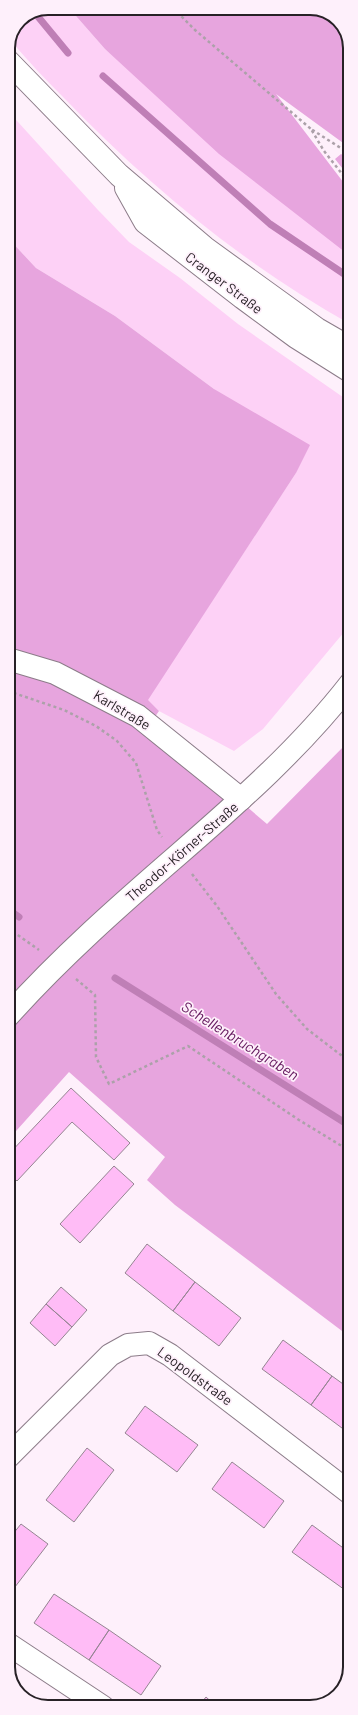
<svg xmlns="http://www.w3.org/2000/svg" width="358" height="1715" font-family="Barlow,sans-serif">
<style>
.green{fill:#fdd1f6}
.forest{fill:#e7a5de}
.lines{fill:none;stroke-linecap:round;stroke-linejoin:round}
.stream{stroke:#bf7fb6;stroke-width:7}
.building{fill:#ffbcf6;stroke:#958592}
.minor-casing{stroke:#8c7c89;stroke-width:24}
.major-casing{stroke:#8c7c89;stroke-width:24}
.path{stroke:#aca1a9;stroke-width:2.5;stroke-dasharray:3 3;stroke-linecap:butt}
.minor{stroke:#fff;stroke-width:22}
.major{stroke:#fff;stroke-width:22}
.labels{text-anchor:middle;stroke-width:3.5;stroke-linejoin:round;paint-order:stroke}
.street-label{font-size:14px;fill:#272126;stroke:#fef0fb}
.water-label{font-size:15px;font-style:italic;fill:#65195f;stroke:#fef0fb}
.rim{fill:none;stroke:#272126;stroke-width:2}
</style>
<rect width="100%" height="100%" fill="#fef0fb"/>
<!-- green -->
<path class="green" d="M 48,8 L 69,8 L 105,49 L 350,252 L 350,324 C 243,264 149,186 65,99 C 46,80 28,61 11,41 L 20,19 Z
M 8,111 L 98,210 L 129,242 L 180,278 L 238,324 L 350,402 L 350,625 L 263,729 L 234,751 L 159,711 L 147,700 L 296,473 L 214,389 L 115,316 L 36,268 L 8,238 Z"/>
<!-- forest -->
<path class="forest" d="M 69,8 L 315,8 L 338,19 L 350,42 L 350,148 L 276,94 L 350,191 L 350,256 L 219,154 L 105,49 Z
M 341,154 L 350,160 L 350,178 L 335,159 Z
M 8,238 L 36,268 L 115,316 L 214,389 L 310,445 L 296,473 L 148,700 L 159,711 L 150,724 L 267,824 L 350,740 L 350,1337 L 175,1205 L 147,1180 L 165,1157 L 69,1072 L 8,1140 Z"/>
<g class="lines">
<!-- stream -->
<path class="stream" d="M 35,13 L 68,53
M 103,76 L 270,224 L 350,278
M 8,909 L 19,917
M 115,978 L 350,1126"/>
</g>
<!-- building -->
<path class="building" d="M 71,1088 L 130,1143 L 114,1160 L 72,1122 L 17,1181 L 8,1172 L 8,1155 Z
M 114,1166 L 134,1184 L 80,1243 L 60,1224 Z
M 147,1244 L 195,1282 L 173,1311 L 125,1273 Z
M 195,1282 L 241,1318 L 219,1346 L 173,1311 Z
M 61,1287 L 87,1310 L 72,1327 L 46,1304 Z
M 46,1304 L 72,1327 L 55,1346 L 30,1323 Z
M 283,1340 L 332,1376 L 311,1405 L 262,1369 Z
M 332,1376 L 350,1389 L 350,1434 L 311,1405 Z
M 145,1406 L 198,1445 L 177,1472 L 125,1433 Z
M 87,1448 L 114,1470 L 74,1522 L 46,1500 Z
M 232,1462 L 284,1501 L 264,1528 L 212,1489 Z
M 21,1524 L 48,1544 L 8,1596 L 8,1540 Z
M 312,1525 L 350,1553 L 350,1583 L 345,1590 L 292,1552 Z
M 54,1594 L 109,1630 L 89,1660 L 34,1623 Z
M 109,1630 L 161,1666 L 141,1695 L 89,1660 Z
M 33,1697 L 47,1707 L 43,1707 L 31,1701 Z
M 206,1697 L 217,1707 L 198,1707 Z"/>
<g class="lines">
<defs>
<path id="minor" d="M 8,659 L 55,673 L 138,716 L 241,799
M 8,1457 L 110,1355 L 128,1345 L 149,1343 L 170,1355 L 350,1493
M 8,1644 L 103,1707"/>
<path id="major" d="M 8,61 L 119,175 L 205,248 L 317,329 L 350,348
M 126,188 L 145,222 L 243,298 L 296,337 L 350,371
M 8,1016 C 61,957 120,905 179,854 C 240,801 301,747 350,684"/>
</defs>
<!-- minor casing -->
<use href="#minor" class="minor-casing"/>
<!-- major casing -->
<use href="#major" class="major-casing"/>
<!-- path -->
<path class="path" d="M 173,8 L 195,30 L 311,129
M 350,154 L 311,129 L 324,151 L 350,184
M 8,691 L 64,710 L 96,726 L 117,741 L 136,763 L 157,830 L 162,837
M 192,874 L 217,906 L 276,994 L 307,1029 L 350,1062
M 8,928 L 39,950
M 76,979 L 95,995 L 96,1057 L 109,1084 L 188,1046 L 299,1120 L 350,1151"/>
<!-- minor -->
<use href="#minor" class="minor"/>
<!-- major -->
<use href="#major" class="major"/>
</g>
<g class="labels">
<!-- street labels -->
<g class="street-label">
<text transform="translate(224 283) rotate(37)" y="5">Cranger Straße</text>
<text transform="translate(122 710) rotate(31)" y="5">Karlstraße</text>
<text transform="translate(182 852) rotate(-41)" y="5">Theodor-Körner-Straße</text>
<text transform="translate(195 1376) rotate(36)" y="5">Leopoldstraße</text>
</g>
<!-- water labels -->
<g class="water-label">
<text transform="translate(240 1041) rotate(32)" y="5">Schellenbruchgraben</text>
</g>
</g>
<!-- crop -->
<path d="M0 0H358V1715H0ZM48 15H310A33 33 0 0 1 343 48V1667A33 33 0 0 1 310 1700H48A33 33 0 0 1 15 1667V48A33 33 0 0 1 48 15Z" fill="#fef0fb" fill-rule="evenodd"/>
<path class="rim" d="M48 15H310A33 33 0 0 1 343 48V1667A33 33 0 0 1 310 1700H48A33 33 0 0 1 15 1667V48A33 33 0 0 1 48 15Z"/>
</svg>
